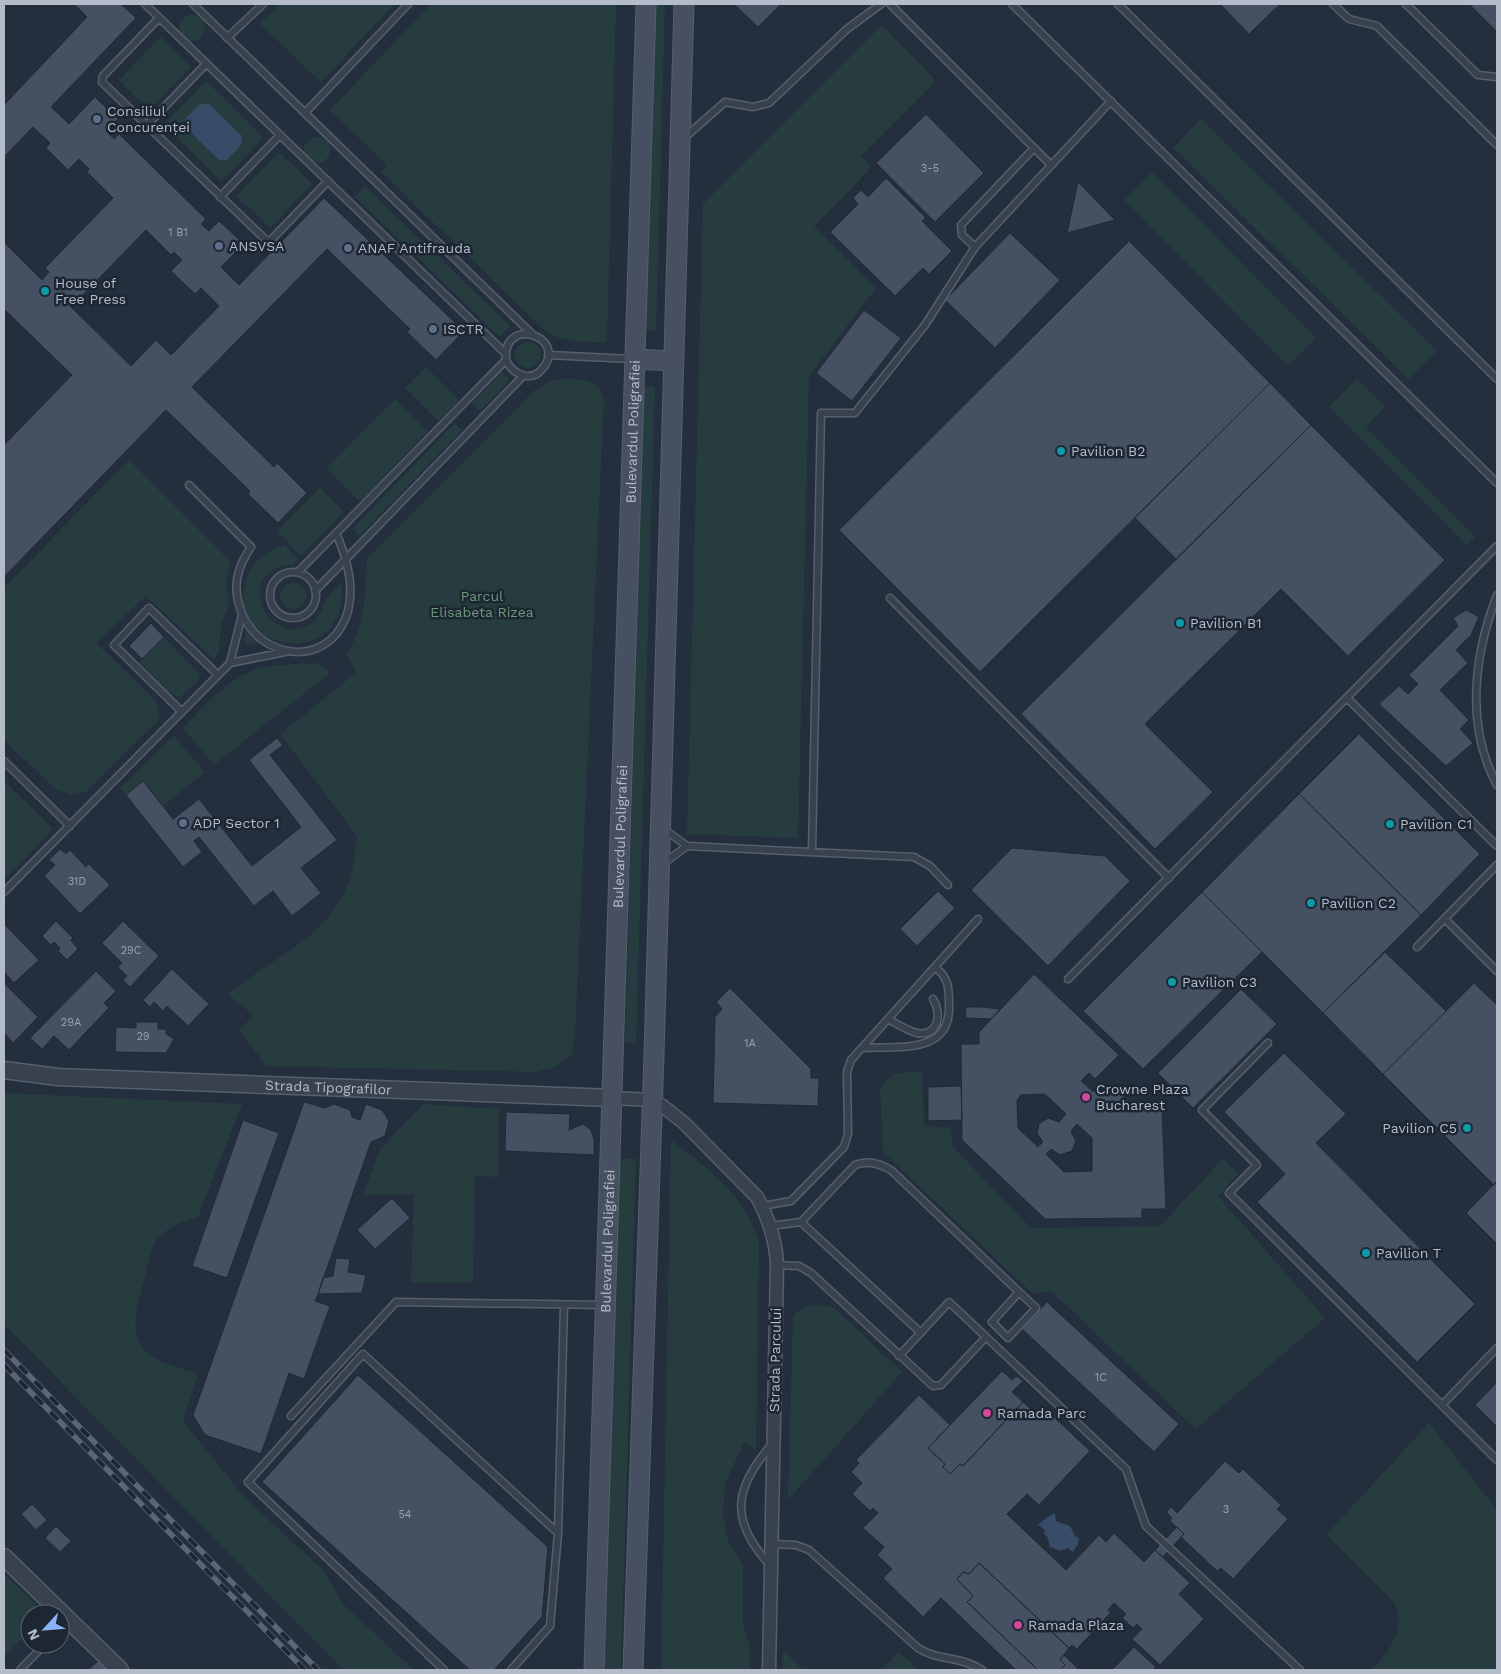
<svg xmlns="http://www.w3.org/2000/svg" width="1501" height="1674" font-family="'Work Sans',sans-serif">
<style>
.green{fill:#263c3f}
.water{fill:#394c67}
.building{fill:#455162;stroke:#1f2835;fill-rule:evenodd}
.lines{fill:none;stroke-linecap:round;stroke-linejoin:round}
.service-casing{stroke:#565f6c;stroke-width:9}
.minor-casing{stroke:#565f6c;stroke-width:15}
.tertiary-casing{stroke:#565f6c;stroke-width:19}
.secondary-casing{stroke:#565f6c;stroke-width:21}
.service{stroke:#38414e;stroke-width:6}
.minor{stroke:#38414e;stroke-width:12}
.tertiary{stroke:#38414e;stroke-width:16}
.secondary{stroke:#465061;stroke-width:19}
.rail-casing{stroke:#5a6575;stroke-width:5.5}
.rail{stroke:#1d2633;stroke-width:4;stroke-dasharray:11;stroke-linecap:butt}
.service-dot{fill:#5c6f8a;stroke:#1d2633;stroke-width:2}
.culture-dot{fill:#0f9aa8;stroke:#1d2633;stroke-width:2}
.hotel-dot{fill:#d1479c;stroke:#1d2633;stroke-width:2}
.labels{text-anchor:middle;stroke-width:5;stroke-linejoin:round;paint-order:stroke}
.number-label{font-size:11px;fill:#98a1af}
.poi-label{font-size:14px;fill:#b4bcc9;stroke:#1d2633;text-anchor:start}
.street-label{font-size:14px;fill:#b4bcc9;stroke:#1d2633}
.park-label{font-size:14px;fill:#6b9a76;stroke:#1d2633}
</style>
<rect width="100%" height="100%" fill="#242f3e"/>
<!-- green -->
<path class="green" d="M 280,4 L 394,4 L 321,82 L 260,24 Z
M 431,4 L 616,4 L 607,342 C 586,342 566,343 548,333 L 381,172 L 387,165 L 330,110 Z
M 656,4 L 665,4 L 656,331 L 646,330 Z
M179 28a13 13 0 1 1 26 0a13 13 0 1 1-26 0Z
M 882,25 L 936,81 L 861,156 L 871,168 L 814,226 L 876,288 L 809,376 L 798,838 L 687,834 L 703,204 Z
M 161,37 L 191,67 L 149,110 L 119,80 Z
M 206,81 L 264,137 L 221,181 L 164,124 Z
M 1201,119 L 1437,351 L 1409,379 L 1173,148 Z
M304 150a13 13 0 1 1 26 0a13 13 0 1 1-26 0Z
M 279,152 L 312,184 L 270,228 L 236,196 Z
M 1152,172 L 1316,338 L 1288,366 L 1124,200 Z
M 365,186 L 510,326 L 500,337 L 355,197 Z
M515 355a13 13 0 1 1 26 0a13 13 0 1 1-26 0Z
M 426,367 L 459,400 L 438,421 L 405,388 Z
M 502,372 L 510,380 L 480,411 L 472,404 Z
M 562,379 C 581,379 595,378 604,397 L 575,1034 L 571,1056 L 555,1067 L 537,1072 L 266,1066 L 239,1029 L 254,1016 L 228,994 C 293,942 351,932 357,836 L 280,734 L 357,672 L 346,654 C 366,627 365,591 367,559 L 536,389 L 551,381 Z
M 1357,379 L 1385,407 L 1366,427 L 1475,537 L 1467,546 L 1329,407 Z
M 644,386 L 655,387 L 636,1043 L 625,1042 Z
M 395,399 L 428,431 L 360,502 L 326,469 Z
M 455,423 L 462,430 L 359,536 L 352,529 Z
M 129,460 L 231,562 L 226,582 L 229,606 L 221,624 L 219,652 L 214,659 L 146,596 L 96,643 L 156,701 L 160,714 L 158,721 L 87,791 L 72,795 L 56,790 L 4,740 L 4,588 Z
M 320,487 L 344,512 L 301,556 L 277,531 Z
M 284,545 L 299,559 L 292,565 C 229,569 270,654 313,622 C 321,615 322,607 327,599 C 331,593 337,587 341,581 C 353,675 223,653 246,580 C 252,561 266,552 284,545 Z
M280 596a13 13 0 1 1 26 0a13 13 0 1 1-26 0Z
M 245,627 L 253,638 L 263,644 L 245,645 Z
M 164,637 L 199,673 L 198,681 L 180,697 L 171,695 L 139,663 Z
M 316,663 L 325,667 L 331,672 L 214,765 L 183,728 C 205,707 227,678 258,669 C 277,664 297,664 316,663 Z
M 174,736 L 205,772 L 163,806 L 143,781 L 126,795 L 120,788 Z
M 4,781 L 53,829 L 4,880 Z
M 922,1072 L 924,1125 L 950,1128 L 953,1147 L 1031,1228 L 1160,1226 L 1223,1159 L 1238,1174 L 1218,1196 L 1325,1318 L 1196,1429 L 1052,1292 L 1032,1293 L 883,1152 L 880,1089 L 893,1073 Z
M 4,1093 L 242,1104 L 198,1217 C 182,1221 162,1229 154,1245 C 149,1253 148,1265 146,1274 C 139,1299 124,1337 151,1356 C 162,1364 185,1369 198,1374 L 183,1421 L 246,1499 L 322,1569 L 345,1606 L 414,1670 L 343,1670 L 4,1324 Z
M 424,1104 L 499,1109 L 498,1177 L 475,1176 L 473,1283 L 411,1282 L 414,1194 L 363,1195 L 380,1149 Z
M 671,1140 C 711,1172 742,1191 759,1241 L 756,1450 L 744,1442 L 725,1484 L 723,1516 L 729,1544 L 743,1565 L 743,1623 L 750,1647 L 750,1670 L 661,1670 Z
M 616,1158 L 636,1159 L 621,1670 L 601,1670 Z
M 816,1304 L 833,1307 L 902,1372 L 788,1500 L 793,1316 L 804,1307 Z
M 1429,1423 L 1497,1510 L 1497,1670 L 1372,1670 C 1390,1651 1407,1628 1394,1602 L 1326,1535 Z
M 4,1573 L 46,1614 L 30,1614 L 30,1630 L 4,1657 Z
M 783,1650 L 803,1670 L 782,1670 Z
M 899,1652 L 918,1670 L 881,1670 Z"/>
<!-- water -->
<path class="water" d="M 200,104 L 209,104 L 242,136 L 241,145 L 227,160 L 219,160 L 186,128 L 185,119 Z
M 1055,1513 L 1056,1521 L 1070,1526 L 1075,1536 L 1079,1538 L 1078,1544 L 1073,1552 L 1068,1548 L 1060,1551 L 1050,1547 L 1047,1536 L 1044,1535 L 1045,1530 L 1038,1525 L 1046,1518 Z"/>
<!-- building -->
<path class="building" d="M 74,4 L 121,4 L 136,18 L 51,107 L 69,124 L 95,97 L 118,119 L 106,131 L 114,139 L 119,134 L 206,219 L 201,224 L 209,231 L 219,221 L 244,244 L 221,267 L 239,285 L 324,198 L 464,331 L 436,360 L 407,332 L 410,329 L 327,249 L 192,387 L 274,467 L 277,463 L 307,493 L 278,523 L 248,494 L 250,491 L 166,410 L 4,577 L 4,445 L 72,375 L 4,309 L 4,242 L 42,280 L 49,272 L 45,268 L 113,198 L 87,172 L 89,169 L 79,159 L 68,170 L 46,148 L 50,143 L 33,127 L 4,157 L 4,105 L 87,17 ZM 146,230 L 171,255 L 174,252 L 182,260 L 171,271 L 195,294 L 201,288 L 219,306 L 171,355 L 156,340 L 131,366 L 67,303 L 74,296 L 78,300 Z
M 734,4 L 781,4 L 758,27 Z
M 1220,4 L 1280,4 L 1249,34 Z
M 1469,4 L 1497,4 L 1497,32 Z
M 926,114 L 984,173 L 935,222 L 876,163 Z
M 886,178 L 926,218 L 922,221 L 952,251 L 929,274 L 923,268 L 895,296 L 830,232 L 858,204 L 853,198 L 861,190 L 868,197 Z
M 1078,182 L 1115,220 L 1067,233 Z
M 1010,233 L 1060,280 L 995,348 L 945,300 Z
M 1129,241 L 1270,383 L 980,672 L 839,530 Z
M 864,310 L 901,338 L 852,401 L 816,373 Z
M 1270,383 L 1311,425 L 1176,559 L 1135,518 Z
M 1311,425 L 1445,560 L 1348,656 L 1281,589 L 1145,724 L 1213,792 L 1155,849 L 1021,714 Z
M 1466,610 L 1479,617 L 1471,635 L 1456,650 L 1468,663 L 1440,690 L 1469,720 L 1460,729 L 1473,743 L 1446,766 L 1379,704 L 1399,686 L 1408,694 L 1418,684 L 1409,675 L 1458,626 L 1453,618 Z
M 151,623 L 164,637 L 142,659 L 129,646 Z
M 1359,734 L 1480,854 L 1421,915 L 1299,794 Z
M 277,738 L 283,745 L 270,755 L 337,840 L 301,868 L 321,893 L 292,916 L 273,891 L 254,906 L 199,837 L 194,841 L 202,852 L 183,867 L 126,795 L 143,781 L 173,819 L 199,799 L 252,866 L 301,827 L 249,760 Z
M 1299,794 L 1421,915 L 1323,1013 L 1202,892 Z
M 1012,848 L 1105,856 L 1130,881 L 1048,966 L 971,890 Z
M 60,849 L 66,854 L 70,850 L 86,867 L 89,864 L 110,885 L 80,914 L 44,876 L 55,865 L 49,860 Z
M 938,891 L 955,908 L 917,946 L 900,929 Z
M 1202,892 L 1262,952 L 1143,1069 L 1083,1011 Z
M 56,921 L 73,938 L 71,940 L 78,949 L 67,960 L 58,951 L 60,948 L 54,942 L 51,945 L 42,936 Z
M 123,921 L 159,956 L 130,987 L 123,980 L 127,976 L 118,967 L 122,963 L 102,943 Z
M 4,924 L 39,960 L 14,983 L 4,972 Z
M 1385,952 L 1446,1011 L 1383,1074 L 1323,1013 Z
M 172,969 L 209,1004 L 188,1026 L 167,1006 L 163,1011 L 154,1002 L 150,1007 L 143,1000 Z
M 96,971 L 116,991 L 104,1003 L 109,1008 L 69,1050 L 54,1036 L 42,1049 L 30,1038 Z
M 1034,974 L 1119,1055 L 1095,1079 L 1089,1073 L 1081,1081 L 1092,1091 L 1117,1091 L 1137,1108 L 1162,1108 L 1166,1209 L 1142,1209 L 1142,1218 L 1045,1219 L 962,1140 L 961,1044 L 979,1044 L 979,1032 ZM 1045,1094 L 1066,1114 L 1059,1122 L 1048,1118 L 1039,1124 L 1037,1133 L 1043,1142 L 1038,1147 L 1018,1128 L 1017,1101 L 1021,1095 ZM 1077,1124 L 1092,1138 L 1092,1171 L 1064,1172 L 1046,1154 L 1051,1149 L 1060,1155 L 1072,1151 L 1076,1141 L 1071,1131 Z
M 4,983 L 38,1017 L 13,1043 L 4,1033 Z
M 1474,983 L 1497,1005 L 1497,1181 L 1494,1185 L 1383,1074 Z
M 730,988 L 811,1069 L 811,1078 L 819,1078 L 818,1106 L 713,1103 L 715,1017 L 722,1009 L 716,1002 Z
M 1241,989 L 1277,1024 L 1193,1108 L 1158,1073 Z
M 965,1007 L 982,1007 L 1000,1009 L 991,1019 L 966,1018 Z
M 136,1022 L 158,1022 L 158,1029 L 166,1029 L 166,1034 L 174,1039 L 166,1053 L 115,1052 L 116,1027 L 136,1028 Z
M 1284,1053 L 1346,1114 L 1316,1143 L 1475,1304 L 1417,1362 L 1257,1202 L 1285,1174 L 1224,1112 Z
M 961,1086 L 962,1120 L 928,1121 L 928,1087 Z
M 304,1102 L 325,1108 L 334,1104 L 350,1110 L 352,1117 L 360,1120 L 366,1104 L 382,1110 L 389,1121 L 385,1136 L 371,1142 L 318,1294 L 315,1301 L 330,1306 L 304,1379 L 289,1373 L 261,1454 L 205,1435 L 193,1415 Z
M 506,1112 L 570,1114 L 569,1130 L 583,1124 L 591,1130 L 594,1140 L 594,1155 L 505,1151 Z
M 243,1120 L 279,1133 L 227,1278 L 192,1266 Z
M 1497,1181 L 1497,1244 L 1466,1213 Z
M 392,1198 L 410,1218 L 375,1249 L 357,1230 Z
M 336,1258 L 350,1259 L 348,1272 L 366,1275 L 362,1293 L 318,1294 L 323,1278 L 333,1276 Z
M 1047,1302 L 1179,1424 L 1154,1452 L 1022,1329 Z
M 1002,1371 L 1012,1380 L 1016,1376 L 1023,1381 L 1012,1392 L 1023,1402 L 963,1466 L 960,1464 L 950,1474 L 943,1467 L 945,1464 L 928,1448 Z
M 358,1375 L 548,1547 L 542,1617 L 494,1670 L 470,1670 L 262,1482 Z
M 1497,1382 L 1497,1427 L 1475,1405 Z
M 919,1395 L 950,1425 L 928,1448 L 945,1464 L 943,1467 L 950,1474 L 960,1464 L 963,1466 L 1023,1402 L 1043,1420 L 1050,1413 L 1090,1451 L 1039,1505 L 1027,1494 L 1007,1514 L 1066,1570 L 1099,1535 L 1106,1542 L 1114,1533 L 1144,1562 L 1155,1550 L 1190,1583 L 1179,1594 L 1204,1619 L 1160,1665 L 1132,1639 L 1142,1629 L 1137,1624 L 1133,1628 L 1122,1618 L 1126,1614 L 1114,1603 L 1108,1610 L 1111,1612 L 1077,1649 L 1072,1645 L 1069,1648 L 979,1563 L 969,1574 L 963,1572 L 957,1579 L 973,1596 L 967,1602 L 1038,1670 L 1016,1670 L 941,1598 L 923,1617 L 883,1578 L 892,1569 L 877,1555 L 884,1547 L 863,1528 L 878,1513 L 873,1508 L 870,1511 L 852,1494 L 862,1483 L 851,1472 L 859,1463 L 856,1460 Z
M 1225,1461 L 1239,1473 L 1243,1469 L 1281,1505 L 1277,1509 L 1288,1519 L 1233,1579 L 1221,1568 L 1217,1571 L 1181,1537 L 1184,1534 L 1170,1521 L 1172,1518 L 1166,1512 L 1171,1507 L 1177,1513 Z
M 32,1504 L 47,1520 L 36,1530 L 21,1514 Z
M 56,1526 L 71,1541 L 60,1552 L 45,1538 Z
M 1177,1527 L 1184,1534 L 1163,1557 L 1155,1550 Z
M 979,1563 L 1069,1648 L 1060,1660 L 1065,1665 L 1060,1670 L 1038,1670 L 967,1602 L 973,1596 L 957,1579 L 963,1572 L 969,1574 Z
M 1134,1647 L 1156,1667 L 1153,1670 L 1112,1670 Z
M 1064,1655 L 1079,1670 L 1060,1670 L 1065,1665 L 1060,1660 Z
M 98,1661 L 107,1670 L 88,1670 Z"/>
<g class="lines">
<defs>
<path id="service" d="M 145,4 L 506,354
M 193,4 L 532,334
M 890,4 L 1051,165
M 1012,4 L 1497,483
M 1118,4 L 1497,379
M 1333,4 L 1349,19 L 1377,26 L 1497,145
M 1406,4 L 1478,75 L 1497,77
M 159,18 L 103,76 L 102,82 L 267,241 L 271,240 L 328,181
M 227,38 L 263,4
M 305,113 L 408,4
M 146,126 L 206,64
M 684,138 L 725,102 L 753,107 L 769,103 L 847,29 L 881,4
M 220,197 L 280,135
M 975,247 L 962,235 L 961,225 L 1034,148
M 548,355 L 632,359
M 189,485 L 251,547 C 238,566 232,585 240,608 C 256,659 326,670 346,617 C 356,589 347,560 337,535
M 298,572 L 506,360 C 502,315 568,336 543,368 C 532,383 513,375 506,360
M270 595a23 23 0 1 1 46 0a23 23 0 1 1-46 0Z
M 315,591 L 523,376
M 1497,595 C 1474,655 1465,726 1497,785
M 890,598 L 1169,878
M 230,663 L 285,652
M 1347,698 L 1497,846
M 182,712 L 114,645 L 149,608 L 218,675
M 4,761 L 70,826
M 664,829 L 687,846 L 914,857 L 930,866 L 948,885
M 812,852 L 821,413 L 855,413 L 925,325 L 975,247 L 1111,101
M 664,863 L 687,846
M 4,892 L 230,663 L 242,615
M 1445,919 L 1497,971
M 1417,947 L 1497,865
M 1068,979 L 1497,546
M 888,1019 C 897,1024 908,1031 917,1033 C 939,1037 942,1013 933,999
M 1268,1043 L 1202,1110 L 1257,1165 L 1229,1193 L 1497,1460
M 862,1048 C 898,1046 951,1055 949,1005 C 949,988 949,978 935,967
M 762,1206 L 791,1201 L 844,1147 L 848,1134 L 847,1072 L 851,1060 L 978,919
M 801,1222 L 921,1333
M 770,1226 L 801,1222 L 855,1165 C 868,1160 880,1163 892,1171 L 1019,1292 L 992,1322 L 1008,1338 L 1036,1308 L 1019,1292
M 777,1265 L 799,1266 L 811,1273 L 933,1386 L 941,1385 L 986,1337
M 899,1356 L 949,1302 L 1126,1469 L 1146,1526 L 1300,1670
M 1442,1405 L 1497,1348
M 291,1416 L 396,1302 L 603,1305
M 771,1544 L 796,1545 L 809,1550 L 918,1648 C 938,1661 962,1656 982,1670
M 769,1564 C 728,1519 735,1487 772,1444
M 20,1670 L 45,1644
M 444,1670 L 248,1482 L 363,1354 L 558,1533
M 511,1670 L 550,1626 L 558,1533 L 564,1305"/>
<path id="minor" d="M 613,1098 L 652,1100 L 664,1107 L 684,1123 L 757,1197 C 769,1219 776,1240 777,1265 L 769,1670"/>
<g id="tertiary">
<path id="s1" d="M 4,1070 L 58,1077 L 613,1098"/>
<path d="M 4,1557 L 120,1670"/>
</g>
<g id="secondary">
<path d="M 634,359 L 673,361"/>
<path id="s2" d="M 594,1670 L 646,4"/>
<path d="M 633,1670 L 654,1055 L 684,4"/>
</g>
</defs>
<!-- service casing -->
<use href="#service" class="service-casing"/>
<!-- minor casing -->
<use href="#minor" class="minor-casing"/>
<!-- tertiary casing -->
<use href="#tertiary" class="tertiary-casing"/>
<!-- secondary casing -->
<use href="#secondary" class="secondary-casing"/>
<!-- service -->
<use href="#service" class="service"/>
<!-- minor -->
<use href="#minor" class="minor"/>
<!-- tertiary -->
<use href="#tertiary" class="tertiary"/>
<!-- secondary -->
<use href="#secondary" class="secondary"/>
<defs>
<path id="rail" d="M 4,1350 L 318,1670
M 4,1365 L 305,1670"/>
</defs>
<!-- rail casing -->
<use href="#rail" class="rail-casing"/>
<!-- rail -->
<use href="#rail" class="rail"/>
</g>
<!-- markers -->
<g class="service-dot">
<circle cx="97" cy="119" r="5"/>
<circle cx="219" cy="246" r="5"/>
<circle cx="348" cy="248" r="5"/>
<circle cx="433" cy="329" r="5"/>
<circle cx="183" cy="823" r="5"/>
</g>
<g class="culture-dot">
<circle cx="45" cy="291" r="5"/>
<circle cx="1061" cy="451" r="5"/>
<circle cx="1180" cy="623" r="5"/>
<circle cx="1390" cy="824" r="5"/>
<circle cx="1311" cy="903" r="5"/>
<circle cx="1172" cy="982" r="5"/>
<circle cx="1467" cy="1128" r="5"/>
<circle cx="1366" cy="1253" r="5"/>
</g>
<g class="hotel-dot">
<circle cx="1086" cy="1097" r="5"/>
<circle cx="987" cy="1413" r="5"/>
<circle cx="1018" cy="1625" r="5"/>
</g>
<g class="labels">
<!-- number labels -->
<g class="number-label">
<text x="930" y="172">3-5</text>
<text x="178" y="236">1 B1</text>
<text x="77" y="885">31D</text>
<text x="131" y="954">29C</text>
<text x="71" y="1026">29A</text>
<text x="143" y="1040">29</text>
<text x="750" y="1047">1A</text>
<text x="1101" y="1381">1C</text>
<text x="1226" y="1513">3</text>
<text x="405" y="1518">54</text>
</g>
<!-- poi labels -->
<g class="poi-label">
<text x="107" y="116">Consiliul<tspan x="107" dy="16">Concurenței</tspan></text>
<text x="229" y="251">ANSVSA</text>
<text x="358" y="253">ANAF Antifrauda</text>
<text x="55" y="288">House of<tspan x="55" dy="16">Free Press</tspan></text>
<text x="443" y="334">ISCTR</text>
<text x="1071" y="456">Pavilion B2</text>
<text x="1190" y="628">Pavilion B1</text>
<text x="193" y="828">ADP Sector 1</text>
<text x="1400" y="829">Pavilion C1</text>
<text x="1321" y="908">Pavilion C2</text>
<text x="1182" y="987">Pavilion C3</text>
<text x="1096" y="1094">Crowne Plaza<tspan x="1096" dy="16">Bucharest</tspan></text>
<text x="1457" y="1133" text-anchor="end">Pavilion C5</text>
<text x="1376" y="1258">Pavilion T</text>
<text x="997" y="1418">Ramada Parc</text>
<text x="1028" y="1630">Ramada Plaza</text>
</g>
<!-- street labels -->
<g class="street-label">
<text dy="5" stroke="none"><textPath href="#s2" startOffset="1239">Bulevardul Poligrafiei</textPath></text>
<text dy="5" stroke="none"><textPath href="#s2" startOffset="834">Bulevardul Poligrafiei</textPath></text>
<text dy="5" stroke="none"><textPath href="#s1" startOffset="325">Strada Tipografilor</textPath></text>
<text dy="5" stroke="none"><textPath href="#s2" startOffset="429">Bulevardul Poligrafiei</textPath></text>
<text transform="translate(775 1360) rotate(-89)" y="5">Strada Parcului</text>
</g>
<!-- park labels -->
<g class="park-label">
<text x="482" y="601">Parcul<tspan x="482" dy="16">Elisabeta Rizea</tspan></text>
</g>
</g>
<!-- border -->
<rect width="1501" height="1674" fill="none" stroke="#b4bcc9" stroke-width="10"/>
<!-- north arrow -->
<g transform="translate(45 1629) rotate(244)"><circle r="24" fill="#1d2633" stroke="#59626f"/>
<path d="M0-4L9 19L0 12L-9 19Z" fill="#8ab4f8"/>
<text y="-8" font-size="14" font-weight="bold" text-anchor="middle" fill="#b4bcc9">N</text>
</g>
</svg>
